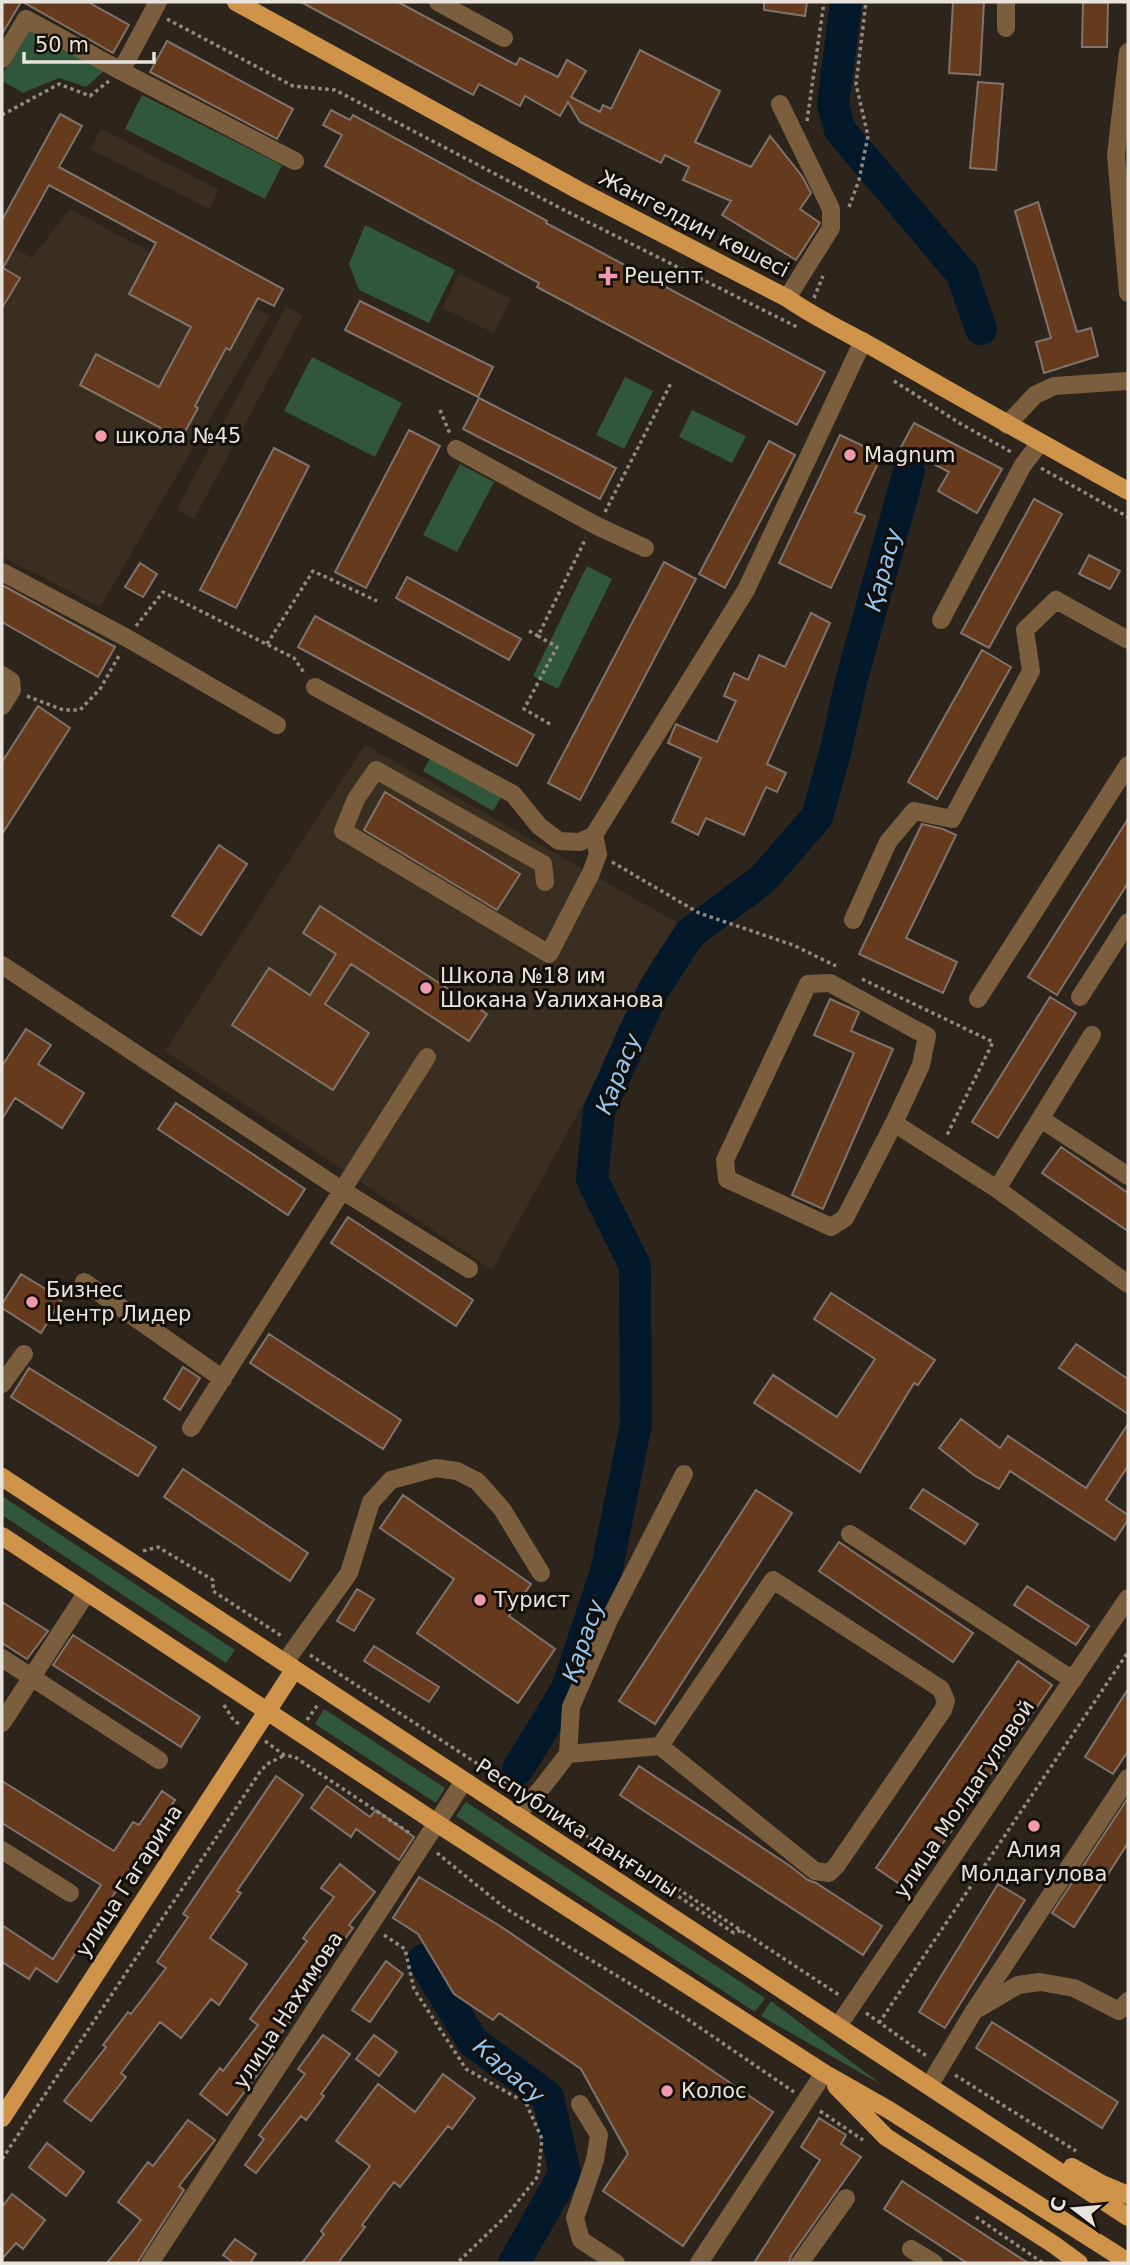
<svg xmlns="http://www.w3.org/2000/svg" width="1130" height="2265" font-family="'DejaVu Sans',sans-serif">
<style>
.built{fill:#3a2e20}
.green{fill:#30563b}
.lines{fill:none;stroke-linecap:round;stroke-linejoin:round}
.river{stroke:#03182a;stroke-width:32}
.building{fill:#663a1d;stroke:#80736b;stroke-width:2}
.path{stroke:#908a82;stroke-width:3.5;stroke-dasharray:3.5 3.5;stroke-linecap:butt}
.minor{stroke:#7b5e3d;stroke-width:18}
.major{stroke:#d0934a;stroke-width:18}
.poi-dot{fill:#f29aad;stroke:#130f0b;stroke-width:2.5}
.labels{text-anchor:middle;stroke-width:6;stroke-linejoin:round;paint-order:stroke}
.street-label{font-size:21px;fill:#e8e3dd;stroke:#130f0b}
.poi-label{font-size:21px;fill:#e8e3dd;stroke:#130f0b;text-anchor:start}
.water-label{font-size:23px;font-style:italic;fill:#95c8f6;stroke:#130f0b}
</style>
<rect width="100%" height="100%" fill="#2d251c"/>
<!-- built -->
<path class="built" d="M 101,129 L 219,190 L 209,209 L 91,149 Z
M 70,209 L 270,316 L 100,607 L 2,557 L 2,241 L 32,258 Z
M 459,273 L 511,299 L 494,333 L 442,308 Z
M 286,307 L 303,316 L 194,519 L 176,510 Z
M 365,745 L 681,925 L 492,1270 L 165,1051 Z"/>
<!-- green -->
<path class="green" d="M 28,30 L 104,71 L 86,87 L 59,78 L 23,93 L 2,81 L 2,75 Z
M 142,95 L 282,165 L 265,199 L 125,129 Z
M 365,225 L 455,270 L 429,323 L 359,290 L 349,264 Z
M 312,357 L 402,403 L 375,457 L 284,411 Z
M 625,377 L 653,391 L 624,449 L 596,435 Z
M 692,410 L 746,436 L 732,463 L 679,437 Z
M 460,464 L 494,482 L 457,552 L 423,535 Z
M 587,566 L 612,579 L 558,689 L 533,676 Z
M 436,748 L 506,789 L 493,811 L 423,771 Z
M 2,1496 L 235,1650 L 226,1663 L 2,1515 Z
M 324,1709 L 445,1788 L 436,1803 L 315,1724 Z
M 466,1802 L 765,1998 L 755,2012 L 456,1816 Z
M 771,2001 L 882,2085 L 761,2016 Z"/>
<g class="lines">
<!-- river -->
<path class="river" d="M 846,2 L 833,105 L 840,130 L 962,274 L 981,329
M 518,1769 L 567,1689 L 606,1572 L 636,1424 L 635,1266 L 592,1179 L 599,1111 L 654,989 L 690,933 L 762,880 L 817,817 L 836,749 L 851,682 L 909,471
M 423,1960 L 473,2042 L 548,2097 L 565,2173 L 514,2263"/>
</g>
<!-- building -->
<path class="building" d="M 2,2 L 21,2 L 2,34 Z
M 23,2 L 88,2 L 129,25 L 113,53 Z
M 301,2 L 398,2 L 516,65 L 520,58 L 558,77 L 567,60 L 586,71 L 571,97 L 600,112 L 603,105 L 611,109 L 640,50 L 720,91 L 695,142 L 751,167 L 770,136 L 802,176 L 811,193 L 800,209 L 820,223 L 796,260 L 722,215 L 731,201 L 683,180 L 689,167 L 665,155 L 661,163 L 580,122 L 568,102 L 560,116 L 525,96 L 520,106 L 479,84 L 473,95 Z
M 764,2 L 807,2 L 805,16 L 764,10 Z
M 953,2 L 984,2 L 980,75 L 949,73 Z
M 1083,2 L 1108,2 L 1107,47 L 1082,47 Z
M 167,41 L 293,109 L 277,139 L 150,72 Z
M 978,82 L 1003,84 L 996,170 L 970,168 Z
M 331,110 L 350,120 L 353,115 L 547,221 L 546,223 L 825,372 L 797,425 L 537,287 L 539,283 L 325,166 L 342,135 L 323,125 Z
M 60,114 L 82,126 L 59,167 L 283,289 L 274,306 L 258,298 L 230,350 L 226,348 L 195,406 L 198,408 L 181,439 L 80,385 L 96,354 L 159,387 L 191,327 L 129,294 L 156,243 L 49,185 L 3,268 L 20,278 L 2,308 L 2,220 Z
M 1038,202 L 1077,332 L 1091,328 L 1098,356 L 1044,373 L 1036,342 L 1051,338 L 1015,211 Z
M 360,301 L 493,367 L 478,397 L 345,330 Z
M 479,398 L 616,468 L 600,499 L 463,429 Z
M 914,423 L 1002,469 L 977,513 L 938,491 L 949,472 L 901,447 Z
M 409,430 L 440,446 L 366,588 L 335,572 Z
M 840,435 L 882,455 L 855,512 L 865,516 L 831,588 L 779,563 Z
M 769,441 L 795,455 L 725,588 L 699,574 Z
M 274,448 L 309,466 L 236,608 L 200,590 Z
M 1034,499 L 1062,514 L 989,648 L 961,633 Z
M 1089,555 L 1120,571 L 1110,589 L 1079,574 Z
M 664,562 L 696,579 L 580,800 L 548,783 Z
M 140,563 L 157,574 L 143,597 L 125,587 Z
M 407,577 L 521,639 L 509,660 L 396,598 Z
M 2,585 L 115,647 L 98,677 L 2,622 Z
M 811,613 L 830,623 L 767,764 L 786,773 L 777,792 L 766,787 L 744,835 L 706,818 L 698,835 L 672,822 L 701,758 L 668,743 L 676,724 L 717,742 L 736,701 L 724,696 L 734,673 L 748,680 L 759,655 L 785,667 Z
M 315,616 L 534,735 L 517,766 L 298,647 Z
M 982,650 L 1011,667 L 937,799 L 908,782 Z
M 38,706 L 70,728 L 2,834 L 2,762 Z
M 385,792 L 520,874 L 497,910 L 364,830 Z
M 1128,819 L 1128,883 L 1057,995 L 1028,977 Z
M 922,824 L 943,829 L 956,835 L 906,938 L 957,962 L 943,993 L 859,954 Z
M 219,845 L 247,864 L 201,935 L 172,916 Z
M 320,906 L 487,1014 L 469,1041 L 351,964 L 325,1004 L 369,1033 L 333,1090 L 232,1025 L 269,968 L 310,995 L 336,954 L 303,933 Z
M 1050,997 L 1076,1013 L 998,1138 L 972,1122 Z
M 830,999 L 859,1012 L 851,1031 L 893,1049 L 823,1209 L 792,1195 L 854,1053 L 814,1035 Z
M 26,1029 L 51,1045 L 38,1064 L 84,1093 L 62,1128 L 15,1098 L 2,1119 L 2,1066 Z
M 176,1103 L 305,1189 L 288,1215 L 158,1129 Z
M 1061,1147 L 1128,1193 L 1128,1231 L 1042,1173 Z
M 348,1217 L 473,1300 L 456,1326 L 331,1243 Z
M 21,1274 L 62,1299 L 41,1333 L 2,1308 L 2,1304 Z
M 831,1293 L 935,1360 L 918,1385 L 914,1383 L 860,1472 L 754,1403 L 773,1375 L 837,1417 L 875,1359 L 814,1319 Z
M 269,1334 L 401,1420 L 383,1449 L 250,1363 Z
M 1076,1344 L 1128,1379 L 1128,1414 L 1059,1368 Z
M 183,1367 L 200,1378 L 180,1410 L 164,1399 Z
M 29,1368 L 156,1447 L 138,1476 L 11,1397 Z
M 961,1419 L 1000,1448 L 1008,1436 L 1086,1488 L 1128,1424 L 1128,1466 L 1106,1500 L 1128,1515 L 1128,1520 L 1115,1540 L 1010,1471 L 999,1489 L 975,1476 L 939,1448 Z
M 183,1469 L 308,1553 L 290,1581 L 164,1497 Z
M 923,1489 L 978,1524 L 965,1544 L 910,1508 Z
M 756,1490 L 792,1513 L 655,1724 L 619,1701 Z
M 403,1495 L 531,1584 L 509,1616 L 555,1649 L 518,1703 L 417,1633 L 454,1579 L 380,1528 Z
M 839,1542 L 973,1633 L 953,1662 L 819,1571 Z
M 1027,1586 L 1089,1626 L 1076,1645 L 1014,1605 Z
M 357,1589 L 374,1599 L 354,1631 L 337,1621 Z
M 2,1602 L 48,1631 L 27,1659 L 2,1643 Z
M 73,1635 L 200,1717 L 181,1747 L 53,1665 Z
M 374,1646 L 439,1687 L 429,1702 L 364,1661 Z
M 1018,1661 L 1052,1685 L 910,1891 L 876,1868 Z
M 1128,1689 L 1128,1751 L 1113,1774 L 1085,1757 Z
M 639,1766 L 790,1866 L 808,1880 L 816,1883 L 882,1926 L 863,1955 L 620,1795 Z
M 276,1776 L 303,1795 L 237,1891 L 241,1893 L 210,1938 L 247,1964 L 219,2005 L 211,1999 L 181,2038 L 160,2022 L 121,2073 L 126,2077 L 91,2121 L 64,2101 L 106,2047 L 103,2045 L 128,2012 L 131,2014 L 166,1968 L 157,1962 L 188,1917 L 183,1914 Z
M 2,1781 L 114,1851 L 133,1822 L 139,1825 L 162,1791 L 175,1800 L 57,1982 L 36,1968 L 29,1979 L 2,1962 L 2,1925 L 53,1959 L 101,1885 L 2,1823 Z
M 327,1786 L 370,1817 L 376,1810 L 414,1837 L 399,1860 L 356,1829 L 351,1837 L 311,1808 Z
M 1128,1798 L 1128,1843 L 1074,1927 L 1052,1913 Z
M 340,1864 L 375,1892 L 349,1925 L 353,1928 L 322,1969 L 324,1971 L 295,2008 L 299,2010 L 268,2050 L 273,2054 L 227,2115 L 200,2094 L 220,2068 L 223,2071 L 258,2025 L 250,2019 L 307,1941 L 303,1938 L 334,1897 L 321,1888 Z
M 419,1877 L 500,1926 L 773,2112 L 683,2246 L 603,2191 L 628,2154 L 581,2069 L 499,2013 L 493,2020 L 454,1994 L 418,1934 L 393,1918 Z
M 998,1884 L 1025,1900 L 945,2028 L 919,2012 Z
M 386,1961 L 403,1974 L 370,2022 L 352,2010 Z
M 992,2022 L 1118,2102 L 1102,2128 L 976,2048 Z
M 323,2035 L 350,2054 L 321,2094 L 324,2096 L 306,2120 L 301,2116 L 256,2173 L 245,2165 L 264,2139 L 259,2135 L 305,2074 L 298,2069 Z
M 374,2035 L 397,2052 L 379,2076 L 356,2059 Z
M 443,2074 L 475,2098 L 452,2129 L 448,2126 L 400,2187 L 394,2182 L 362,2225 L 365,2227 L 338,2263 L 302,2263 L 324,2234 L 321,2231 L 370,2166 L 336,2141 L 378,2084 L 415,2112 Z
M 819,2118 L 846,2135 L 841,2144 L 861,2157 L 791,2256 L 789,2263 L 754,2263 L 820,2160 L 801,2147 Z
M 188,2120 L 215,2140 L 179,2186 L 184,2190 L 137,2263 L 107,2263 L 141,2220 L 118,2202 L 148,2162 L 153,2166 Z
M 47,2143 L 84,2172 L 66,2196 L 29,2167 Z
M 902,2181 L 1028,2263 L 967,2263 L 884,2209 Z
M 12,2194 L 45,2220 L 23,2249 L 16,2243 L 2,2259 L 2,2207 Z
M 235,2239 L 256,2254 L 250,2263 L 234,2263 L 223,2255 Z"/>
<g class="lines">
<!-- path -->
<path class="path" d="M 167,19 L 293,86 L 335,90 L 566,211 L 799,328
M 2,115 L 59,84 L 90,96 L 109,81
M 807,121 L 824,2
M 849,207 L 859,180 L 868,136 L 856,84 L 866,2
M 814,298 L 823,276
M 894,381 L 961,424 L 1013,453
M 440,410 L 450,434
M 1041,468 L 1128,517
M 605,512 L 671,383
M 136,626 L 163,592 L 294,658 L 305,674
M 529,631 L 538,636
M 267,644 L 313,571 L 377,601
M 27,696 L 63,710 L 80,710 L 100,689 L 120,654
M 550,724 L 524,709 L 557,647 L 538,636 L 586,538
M 612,862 L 699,913 L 793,945 L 836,966
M 862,979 L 993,1042 L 946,1137
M 143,1551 L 158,1547 L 213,1580 L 213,1591 L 283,1637
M 310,1655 L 518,1790
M 224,1705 L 234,1721 L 241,1725
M 307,1720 L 319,1703
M 265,1741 L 284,1755 L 295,1757 L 411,1834
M 544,1808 L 734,1933 L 742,1930
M 437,1853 L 505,1908 L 680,2014 L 794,2092
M 660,1877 L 839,1995
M 384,1935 L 405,1949 L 414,1989 L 466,2069 L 526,2103 L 542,2139 L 538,2176 L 507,2215 L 457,2263
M 866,2013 L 928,2057
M 879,2023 L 1128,1652
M 955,2075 L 1076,2151
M 820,2111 L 863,2140
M 2,2159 L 260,1772 L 267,1764 L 283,1756
M 976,2217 L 1043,2263"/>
<!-- minor -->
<path class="minor" d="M 438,2 L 504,38
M 1006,2 L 1006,28
M 1128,52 L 1116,155 L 1128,293
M 2,59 L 26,19 L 121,71 L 158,2
M 121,71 L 295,161
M 780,104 L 831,209 L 831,228 L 787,298
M 1007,425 L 1035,395 L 1054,386 L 1128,381
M 456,449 L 597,526 L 645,548
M 2,572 L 127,638 L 277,725
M 941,620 L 1023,465 L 1040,443
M 2,675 L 11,681 L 12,690 L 2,706
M 315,687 L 513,794 L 539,826 L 559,841 L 580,842 L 594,835 L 746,590 L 863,341
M 545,882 L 543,864 L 376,770 L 356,799 L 343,831 L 549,954 L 591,873 L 598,854 L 594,835
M 853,920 L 888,842 L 914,811 L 952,819 L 1031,671 L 1025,630 L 1056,600 L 1128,640
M 2,965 L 343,1191 L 469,1269
M 1080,997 L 1128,922
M 978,999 L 1128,765
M 1092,1035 L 997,1189 L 1128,1284
M 1041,1119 L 1128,1176
M 894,1123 L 921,1065 L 927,1036 L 830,983 L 808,984 L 725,1160 L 727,1179 L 831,1227 L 845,1218 L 894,1123 L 997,1189
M 84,1282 L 223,1379
M 2,1384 L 24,1354
M 191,1428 L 427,1057
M 850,1534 L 1073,1680
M 2,1658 L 159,1760
M 285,1662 L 349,1573 L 371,1502 L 391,1480 L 436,1468 L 457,1471 L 477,1481 L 502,1509 L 541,1573
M 2,1723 L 87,1592
M 568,1754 L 571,1707 L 609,1620 L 684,1474
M 516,1815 L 540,1790 L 568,1754 L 660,1746 L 773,1580 L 941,1689 L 946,1701 L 943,1710 L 837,1865 L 829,1873 L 815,1871 L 660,1746
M 2,1850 L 70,1893
M 974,2011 L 1128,1778
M 838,2026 L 1128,1598
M 935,2076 L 974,2011 L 1018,1985 L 1040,1982 L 1074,1988 L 1119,2011 L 1128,2001
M 580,2104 L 599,2135 L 595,2160 L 575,2218 L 581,2240 L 616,2263
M 911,2249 L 934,2263
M 150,2263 L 464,1781
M 699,2263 L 824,2073
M 800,2263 L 846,2198"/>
<!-- major -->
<path class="major" d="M 236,2 L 578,190 L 787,298 C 818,320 853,335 885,354 C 966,401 1047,446 1128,491
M 2,1477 L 1128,2217
M 2,1536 L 438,1824 L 824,2073 L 889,2110 L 1128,2262
M 836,2086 L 886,2137 L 1053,2244 L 1079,2263
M 2,2118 L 294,1670
M 1072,2167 L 1102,2184 L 1128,2195"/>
</g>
<!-- markers -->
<g class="poi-dot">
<path d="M604.5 265.5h7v7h7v7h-7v7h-7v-7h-7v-7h7z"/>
<circle cx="101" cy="436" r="7"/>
<circle cx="850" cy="455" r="7"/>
<circle cx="426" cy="988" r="7"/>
<circle cx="32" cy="1302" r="7"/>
<circle cx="480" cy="1600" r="7"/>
<circle cx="1034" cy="1826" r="7"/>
<circle cx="667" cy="2091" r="7"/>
</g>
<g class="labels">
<!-- street labels -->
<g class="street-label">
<text transform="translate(694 224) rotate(27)" y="7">Жангелдин көшесі</text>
<text transform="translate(964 1799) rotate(-56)" y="7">улица Молдагуловой</text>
<text transform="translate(577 1828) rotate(33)" y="7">Республика даңғылы</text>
<text transform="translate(129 1881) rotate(-57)" y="7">улица Гагарина</text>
<text transform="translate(288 2010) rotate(-57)" y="7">улица Нахимова</text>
</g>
<!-- poi labels -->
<g class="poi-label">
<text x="624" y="283">Рецепт</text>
<text x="115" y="443">школа №45</text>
<text x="864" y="462">Magnum</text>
<text x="440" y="983">Школа №18 им<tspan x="440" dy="24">Шокана Уалиханова</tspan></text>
<text x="46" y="1297">Бизнес<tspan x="46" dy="24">Центр Лидер</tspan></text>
<text x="494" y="1607">Турист</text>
<text x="1034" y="1857" text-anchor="middle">Алия<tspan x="1034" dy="24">Молдагулова</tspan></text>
<text x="681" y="2098">Колос</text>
</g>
<!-- water labels -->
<g class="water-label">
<text transform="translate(883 570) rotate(-75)" y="8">Қарасу</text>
<text transform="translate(618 1074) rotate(-68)" y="8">Қарасу</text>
<text transform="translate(583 1641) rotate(-71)" y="8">Қарасу</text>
<text transform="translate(509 2071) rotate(41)" y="8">Карасу</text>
</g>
</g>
<!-- border -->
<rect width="1130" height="2265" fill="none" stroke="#e8e3dd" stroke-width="7"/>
<!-- north arrow -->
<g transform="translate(1074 2209) rotate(286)" stroke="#130f0b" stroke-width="5" paint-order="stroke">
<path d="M0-5L12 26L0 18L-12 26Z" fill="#e8e3dd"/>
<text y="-10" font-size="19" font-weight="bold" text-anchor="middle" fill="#e8e3dd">С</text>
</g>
<!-- scale -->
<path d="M24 52v10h130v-10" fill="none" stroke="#e8e3dd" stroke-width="3.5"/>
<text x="35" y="52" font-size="21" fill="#e8e3dd" stroke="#130f0b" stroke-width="5" paint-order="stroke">50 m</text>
</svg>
